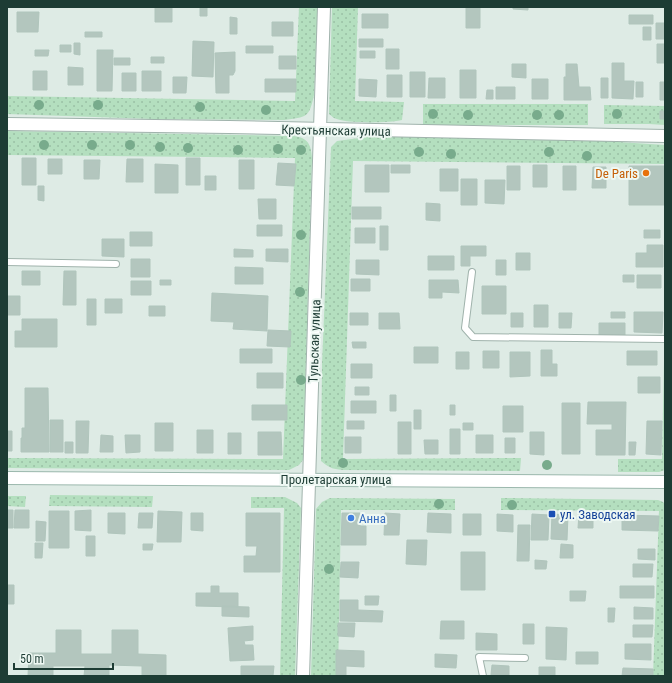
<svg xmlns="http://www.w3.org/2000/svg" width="672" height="683" font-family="'Roboto Condensed',sans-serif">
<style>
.grass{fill:url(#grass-dots)}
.building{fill:#b3c6be;stroke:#b0c5bc}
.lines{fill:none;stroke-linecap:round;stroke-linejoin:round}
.lane-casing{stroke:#a0b3ac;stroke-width:8}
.street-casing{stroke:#a0b3ac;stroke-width:14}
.secondary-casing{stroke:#9bb8ad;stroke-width:14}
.lane{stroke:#fff;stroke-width:6}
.street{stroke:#fff;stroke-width:12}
.secondary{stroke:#fff;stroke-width:12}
.tree{fill:#78ab8c}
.food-dot{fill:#e8710a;stroke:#eef8f3;stroke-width:1.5}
.transit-dot{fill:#1a4fb4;stroke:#eef8f3;stroke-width:1.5}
.shop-dot{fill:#3f7fe0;stroke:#eef8f3;stroke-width:1.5}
.labels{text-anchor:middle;stroke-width:4;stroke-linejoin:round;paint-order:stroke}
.street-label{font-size:13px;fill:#1d3c34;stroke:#eef8f3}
.food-label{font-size:13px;fill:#c56008;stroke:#eef8f3;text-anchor:end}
.transit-label{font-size:13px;fill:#164399;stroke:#eef8f3;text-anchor:start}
.shop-label{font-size:13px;fill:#366cbe;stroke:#eef8f3;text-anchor:start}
</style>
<defs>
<pattern id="grass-dots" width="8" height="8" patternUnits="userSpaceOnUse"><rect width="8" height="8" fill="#b4dfbf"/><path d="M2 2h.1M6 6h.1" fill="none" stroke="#9ac0a5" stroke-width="1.8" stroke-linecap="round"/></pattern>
</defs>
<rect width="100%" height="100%" fill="#deebe5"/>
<!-- grass -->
<path class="grass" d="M 299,7 L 318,7 L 314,95 C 309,118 307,117 284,120 L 153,119 L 7,114 L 7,96 L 295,101 Z
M 332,7 L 358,7 L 355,101 L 404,102 L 402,120 C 389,123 346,124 334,118 C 332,117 331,115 329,114 Z
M 423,104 L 588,104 L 588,125 L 423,125 Z
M 604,105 L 665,106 L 665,125 L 649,124 L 604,124 Z
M 7,131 L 294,136 C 308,138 311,144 312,158 L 303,460 L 299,465 L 289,470 L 7,468 L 7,458 L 283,459 L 295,158 L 7,155 Z
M 374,136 L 573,139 L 665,145 L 665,164 L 353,161 L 343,459 L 521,458 L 520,471 L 344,470 C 333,469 331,469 321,461 L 322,364 L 331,147 L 337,141 Z
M 665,311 L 665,470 L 659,472 L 618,472 L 618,459 L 662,459 Z
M 50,495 L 153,496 L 152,507 L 49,506 Z
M 7,496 L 26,496 L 25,507 L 7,506 Z
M 251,497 L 285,497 L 297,503 L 301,508 L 295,676 L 280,676 L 284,508 L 251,508 Z
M 330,498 L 455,499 L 455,510 L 341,510 L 338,676 L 311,676 L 316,509 L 322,502 Z
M 501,498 L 658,500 L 663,502 L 665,504 L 665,676 L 653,676 L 659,511 L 501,510 Z"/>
<!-- building -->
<path class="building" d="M 155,7 L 172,7 L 172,22 L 155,22 Z
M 200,7 L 207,7 L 207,16 L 200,16 Z
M 466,7 L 480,7 L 480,28 L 466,28 Z
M 513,7 L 528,7 L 528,10 L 513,9 Z
M 17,12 L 39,12 L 38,32 L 17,32 Z
M 362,14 L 388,14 L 388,28 L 362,28 Z
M 629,15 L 653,15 L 653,24 L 629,24 Z
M 230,17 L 237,18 L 237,34 L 230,34 Z
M 272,22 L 293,22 L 293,36 L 272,36 Z
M 656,23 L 665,23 L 665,39 L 656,39 Z
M 643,27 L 651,27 L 651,40 L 643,40 Z
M 85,32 L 102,32 L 102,37 L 85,37 Z
M 359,39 L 383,39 L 383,47 L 359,47 Z
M 193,41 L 214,42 L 213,77 L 192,76 Z
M 74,43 L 80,43 L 80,55 L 74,54 Z
M 657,44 L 665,44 L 665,63 L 657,63 Z
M 60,45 L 71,45 L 71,52 L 60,52 Z
M 246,46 L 273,46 L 273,53 L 246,53 Z
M 386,49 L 399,49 L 399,69 L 386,69 Z
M 35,50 L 49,50 L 48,56 L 35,56 Z
M 97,50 L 113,50 L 112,91 L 97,91 Z
M 360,51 L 375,51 L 375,58 L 360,58 Z
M 235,52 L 235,71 L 233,75 L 229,75 L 229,93 L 216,93 L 215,53 Z
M 279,56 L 296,56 L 296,69 L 279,69 Z
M 151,57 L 164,57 L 164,63 L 151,63 Z
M 114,58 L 130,58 L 130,65 L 114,65 Z
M 612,63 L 624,63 L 624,81 L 634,81 L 633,99 L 612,98 Z
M 512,64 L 526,64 L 526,78 L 512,77 Z
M 566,64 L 577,64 L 579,87 L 590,87 L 591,100 L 564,100 L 564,77 L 566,77 Z
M 68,67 L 83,68 L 83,85 L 68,85 Z
M 460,70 L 476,70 L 476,98 L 460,98 Z
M 33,71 L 47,71 L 47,90 L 33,90 Z
M 142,71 L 161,71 L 161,91 L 142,91 Z
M 410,72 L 425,72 L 425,97 L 410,97 Z
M 122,73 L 136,73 L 136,91 L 122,91 Z
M 387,75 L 402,75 L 402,97 L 387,97 Z
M 173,77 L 187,77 L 186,93 L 173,93 Z
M 429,78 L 445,78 L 445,98 L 428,98 Z
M 601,78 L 608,78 L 608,98 L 601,98 Z
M 265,79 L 296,79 L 296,92 L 265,92 Z
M 359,79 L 377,80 L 376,97 L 359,96 Z
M 532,79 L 548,79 L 548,99 L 532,99 Z
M 636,82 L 643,82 L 643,97 L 636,97 Z
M 660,82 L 665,82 L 665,100 L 660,100 Z
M 496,87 L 515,87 L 515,99 L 496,99 Z
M 487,90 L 493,90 L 493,99 L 486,99 Z
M 660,111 L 665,111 L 665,119 L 660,119 Z
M 22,158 L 36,158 L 36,185 L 22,185 Z
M 186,158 L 200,158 L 200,185 L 186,185 Z
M 48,159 L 62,159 L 62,174 L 48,174 Z
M 127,159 L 143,159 L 143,182 L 126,182 Z
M 84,160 L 100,160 L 99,179 L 84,179 Z
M 239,160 L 254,160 L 254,189 L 239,189 Z
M 278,163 L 296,164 L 294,186 L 276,185 Z
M 155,164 L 178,165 L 178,193 L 155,193 Z
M 365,165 L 389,165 L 389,192 L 365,192 Z
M 391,165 L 410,165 L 410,173 L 391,173 Z
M 533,165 L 547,165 L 547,187 L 533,187 Z
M 507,166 L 520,166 L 520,190 L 507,190 Z
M 563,166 L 576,166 L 576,190 L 563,190 Z
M 629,166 L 665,166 L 665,205 L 629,205 Z
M 593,167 L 606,167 L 606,188 L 592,188 Z
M 440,169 L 458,169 L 458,191 L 440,191 Z
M 205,176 L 216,176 L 216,190 L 205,190 Z
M 461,179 L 477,179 L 477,205 L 461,205 Z
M 485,180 L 505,180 L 504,204 L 485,203 Z
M 38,186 L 44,186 L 44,201 L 38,200 Z
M 258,199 L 276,199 L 276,219 L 259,219 Z
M 426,203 L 440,204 L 440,221 L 426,220 Z
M 352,207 L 381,207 L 381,219 L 352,219 Z
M 257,225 L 282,225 L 282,236 L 257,236 Z
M 380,226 L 388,226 L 388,250 L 380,250 Z
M 355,228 L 375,228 L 375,243 L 355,243 Z
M 644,230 L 660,230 L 660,238 L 644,238 Z
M 130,232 L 152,232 L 152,246 L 130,246 Z
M 102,239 L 124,239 L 124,257 L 102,256 Z
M 647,245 L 663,245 L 663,267 L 636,267 L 636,253 L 647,253 Z
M 461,246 L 486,246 L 486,256 L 470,256 L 470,266 L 461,266 Z
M 234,249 L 253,250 L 253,257 L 234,257 Z
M 266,249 L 288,249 L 288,262 L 266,261 Z
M 516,253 L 530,253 L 530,270 L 516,270 Z
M 428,256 L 454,256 L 454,270 L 428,270 Z
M 131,259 L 150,259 L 150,277 L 131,277 Z
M 356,260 L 379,260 L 379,275 L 356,274 Z
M 496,260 L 506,260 L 506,275 L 496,275 Z
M 235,267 L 263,268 L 263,284 L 235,284 Z
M 22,271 L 40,271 L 40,285 L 22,285 Z
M 64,271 L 76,271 L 76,305 L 63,305 Z
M 623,275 L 634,275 L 634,282 L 623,282 Z
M 637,275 L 661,275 L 661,288 L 637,288 Z
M 351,279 L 370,279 L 370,291 L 351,291 Z
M 160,280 L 171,280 L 171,285 L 160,285 Z
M 429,280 L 458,280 L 459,293 L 442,292 L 442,298 L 429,298 Z
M 131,281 L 151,281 L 151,295 L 131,295 Z
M 482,286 L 506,286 L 506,314 L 482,314 Z
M 212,293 L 268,296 L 267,331 L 233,329 L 234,322 L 211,321 Z
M 7,296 L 20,296 L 20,315 L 7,315 Z
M 87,299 L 96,299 L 96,325 L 87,325 Z
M 105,299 L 122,299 L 122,313 L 105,313 Z
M 534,305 L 548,305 L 548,327 L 534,327 Z
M 149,306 L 165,306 L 165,316 L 149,316 Z
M 611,312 L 625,312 L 625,318 L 611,318 Z
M 634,312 L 663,312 L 662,333 L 634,332 Z
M 350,313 L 368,313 L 368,325 L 350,325 Z
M 379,313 L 399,313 L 400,329 L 379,329 Z
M 511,313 L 523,313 L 523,327 L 511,327 Z
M 559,313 L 572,313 L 571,328 L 559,328 Z
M 22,319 L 57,319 L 57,347 L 15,347 L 15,331 L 22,331 Z
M 599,323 L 625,323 L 625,336 L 599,336 Z
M 268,330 L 291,331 L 290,347 L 267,346 Z
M 352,342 L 366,342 L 366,348 L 353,348 Z
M 414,347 L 438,347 L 438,363 L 414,363 Z
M 240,349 L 272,349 L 272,363 L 240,363 Z
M 541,350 L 552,350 L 552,364 L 557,364 L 557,376 L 541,376 Z
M 483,351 L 499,351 L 499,368 L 483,368 Z
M 627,351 L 657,351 L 657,365 L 627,365 Z
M 456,352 L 469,352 L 469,369 L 456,369 Z
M 510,352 L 530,352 L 530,376 L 510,377 Z
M 351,364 L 372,364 L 372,378 L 351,378 Z
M 257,373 L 283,373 L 283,388 L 257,388 Z
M 638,377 L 660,377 L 660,393 L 638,393 Z
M 355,387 L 369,387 L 369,395 L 355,395 Z
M 25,388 L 48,388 L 49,452 L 21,452 L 21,438 L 22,438 L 22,428 L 25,428 Z
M 390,395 L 396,395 L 396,411 L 390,411 Z
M 351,401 L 376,401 L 376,413 L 351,413 Z
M 588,402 L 626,402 L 625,455 L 596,455 L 596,430 L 612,430 L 612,424 L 587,424 Z
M 562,403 L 580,403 L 580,454 L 562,454 Z
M 252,405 L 287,405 L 287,420 L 252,420 Z
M 450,405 L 455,405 L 455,415 L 450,415 Z
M 503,406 L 523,406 L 523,432 L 503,432 Z
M 414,410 L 421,410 L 421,429 L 414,429 Z
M 50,420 L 63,420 L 63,452 L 50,452 Z
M 76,421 L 89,421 L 88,453 L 76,453 Z
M 347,421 L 364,421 L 364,429 L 347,429 Z
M 647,421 L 662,421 L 661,455 L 646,454 Z
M 398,422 L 411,422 L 411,454 L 398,454 Z
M 155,423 L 173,423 L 173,451 L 155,451 Z
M 463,423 L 473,423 L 473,430 L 463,430 Z
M 450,429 L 460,429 L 460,454 L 450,454 Z
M 197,430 L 213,430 L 213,453 L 197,453 Z
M 7,431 L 12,431 L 12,451 L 7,451 Z
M 258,432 L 281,432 L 282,455 L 258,455 Z
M 530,432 L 544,432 L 544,455 L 530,454 Z
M 228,433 L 241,433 L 241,454 L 228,454 Z
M 101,435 L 113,436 L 113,452 L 100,452 Z
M 125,435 L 140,435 L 140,452 L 126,453 Z
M 476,435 L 493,435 L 493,453 L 476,453 Z
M 345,437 L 361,437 L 361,453 L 345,453 Z
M 505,438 L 515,438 L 515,453 L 505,453 Z
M 424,440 L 438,440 L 438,454 L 425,454 Z
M 65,442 L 73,442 L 73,453 L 65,453 Z
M 629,442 L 636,442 L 635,455 L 629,455 Z
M 7,510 L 13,510 L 13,528 L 7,528 Z
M 15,510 L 29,510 L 29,528 L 14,528 Z
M 91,510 L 91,531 L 75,530 L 75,511 Z
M 49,511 L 69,511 L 69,548 L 49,548 Z
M 158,511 L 182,512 L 181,542 L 157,542 Z
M 108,513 L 125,513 L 125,534 L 108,533 Z
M 139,513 L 153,513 L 152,528 L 138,528 Z
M 191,513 L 203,513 L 203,531 L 191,530 Z
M 246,513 L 280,513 L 280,572 L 244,572 L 244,556 L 256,556 L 257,546 L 246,546 Z
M 342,513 L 360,513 L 360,526 L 366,526 L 366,545 L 341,545 Z
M 385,513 L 400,514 L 399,535 L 384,535 Z
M 428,513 L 451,514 L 451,533 L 427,532 Z
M 463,514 L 481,514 L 481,535 L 463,535 Z
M 497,514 L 513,515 L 513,532 L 497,531 Z
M 532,514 L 549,515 L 548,540 L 531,540 Z
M 552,514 L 568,515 L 567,540 L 551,539 Z
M 579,514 L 593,514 L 593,528 L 578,528 Z
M 622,515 L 659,516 L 658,531 L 622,530 Z
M 36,521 L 46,522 L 45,541 L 36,541 Z
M 518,525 L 530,525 L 529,561 L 517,561 Z
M 86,536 L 95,536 L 95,556 L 86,556 Z
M 407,540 L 427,540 L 426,565 L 406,564 Z
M 35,543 L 43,543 L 42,558 L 35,558 Z
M 143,544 L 153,544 L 152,550 L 143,550 Z
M 561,544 L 573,545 L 573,558 L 560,558 Z
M 638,549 L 655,549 L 655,560 L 638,559 Z
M 461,552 L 485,552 L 485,590 L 461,590 Z
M 535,560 L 547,561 L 546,569 L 535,569 Z
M 341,562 L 359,562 L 358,578 L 340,577 Z
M 633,564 L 653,564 L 652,577 L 633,577 Z
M 7,585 L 14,585 L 14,604 L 7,604 Z
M 211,586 L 219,586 L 219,593 L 238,593 L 238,607 L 196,606 L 196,593 L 211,593 Z
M 620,586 L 654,586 L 654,598 L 620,598 Z
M 570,591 L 586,591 L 585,601 L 570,601 Z
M 365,596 L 379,596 L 378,605 L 365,605 Z
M 340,600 L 358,600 L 358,610 L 383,611 L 382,622 L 340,621 Z
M 222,606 L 249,607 L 249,617 L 222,616 Z
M 634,607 L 653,608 L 653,619 L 634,619 Z
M 608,608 L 615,608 L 614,622 L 608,622 Z
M 441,621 L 464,621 L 464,639 L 440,639 Z
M 338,623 L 355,623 L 354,637 L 338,636 Z
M 523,624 L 534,624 L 534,644 L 523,644 Z
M 633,625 L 653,625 L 652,637 L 633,637 Z
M 253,626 L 253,640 L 244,641 L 245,645 L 253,645 L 254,660 L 230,661 L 228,628 Z
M 546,627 L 567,628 L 566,660 L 546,659 Z
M 56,630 L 81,630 L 81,654 L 112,654 L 112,630 L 138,630 L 138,654 L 166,655 L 166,676 L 142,676 L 142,666 L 109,665 L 109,676 L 84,676 L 85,666 L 53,666 L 53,676 L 28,676 L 29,653 L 56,653 Z
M 476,633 L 497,634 L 497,650 L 476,650 Z
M 625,644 L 651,644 L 651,660 L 625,659 Z
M 336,650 L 364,651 L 364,667 L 346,666 L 346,675 L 336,675 Z
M 576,652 L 598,652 L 598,664 L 576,664 Z
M 435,654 L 457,655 L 456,668 L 435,667 Z
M 492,665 L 509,666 L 509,675 L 491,675 Z
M 241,666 L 274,666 L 273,676 L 241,676 Z
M 539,667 L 555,667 L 555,676 L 539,676 Z
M 623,668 L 653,669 L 653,676 L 622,676 Z"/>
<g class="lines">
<defs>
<path id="lane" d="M 7,262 L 116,264
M 472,272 L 465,328 L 473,337 L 665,339
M 483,676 L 479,657 L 525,658"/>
<path id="street" d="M 7,124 L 229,127 L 665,136
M 303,676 L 320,129 L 324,7"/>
<path id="secondary" d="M 7,478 L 665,482"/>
</defs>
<!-- lane casing -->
<use href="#lane" class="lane-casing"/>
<!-- street casing -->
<use href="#street" class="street-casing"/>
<!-- secondary casing -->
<use href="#secondary" class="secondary-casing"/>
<!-- lane -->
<use href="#lane" class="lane"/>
<!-- street -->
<use href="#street" class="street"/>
<!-- secondary -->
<use href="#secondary" class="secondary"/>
</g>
<!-- trees -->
<g class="tree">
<circle cx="39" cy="105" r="5"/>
<circle cx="98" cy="105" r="5"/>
<circle cx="200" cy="107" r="5"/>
<circle cx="266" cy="110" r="5"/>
<circle cx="433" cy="114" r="5"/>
<circle cx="617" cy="114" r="5"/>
<circle cx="468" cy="115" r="5"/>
<circle cx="537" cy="115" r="5"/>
<circle cx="559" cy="115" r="5"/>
<circle cx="44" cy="145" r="5"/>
<circle cx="92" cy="145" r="5"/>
<circle cx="130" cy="145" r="5"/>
<circle cx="160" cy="147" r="5"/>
<circle cx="188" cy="148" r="5"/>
<circle cx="278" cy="149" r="5"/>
<circle cx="238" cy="150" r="5"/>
<circle cx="301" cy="150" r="5"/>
<circle cx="419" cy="152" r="5"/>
<circle cx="549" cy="152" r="5"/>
<circle cx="451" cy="154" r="5"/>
<circle cx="587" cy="156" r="5"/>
<circle cx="301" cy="235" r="5"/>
<circle cx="300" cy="292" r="5"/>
<circle cx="301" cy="380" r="5"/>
<circle cx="343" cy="463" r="5"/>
<circle cx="547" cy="465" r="5"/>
<circle cx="439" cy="504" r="5"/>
<circle cx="512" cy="505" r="5"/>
<circle cx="329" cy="569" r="5"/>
</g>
<!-- markers -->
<circle class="food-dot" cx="646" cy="173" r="4"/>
<rect class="transit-dot" x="548" y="510" width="8" height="8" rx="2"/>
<circle class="shop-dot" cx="351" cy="518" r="4"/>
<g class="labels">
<!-- street labels -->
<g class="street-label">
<text transform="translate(336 130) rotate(1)" y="5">Крестьянская улица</text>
<text transform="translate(314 341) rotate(-88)" y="5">Тульская улица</text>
<text x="336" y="484">Пролетарская улица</text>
</g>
<!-- food labels -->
<g class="food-label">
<text x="638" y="178">De Paris</text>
</g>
<!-- transit labels -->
<g class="transit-label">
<text x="560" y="519">ул. Заводская</text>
</g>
<!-- shop labels -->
<g class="shop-label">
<text x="359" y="523">Анна</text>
</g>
</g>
<!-- border -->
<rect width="672" height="683" fill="none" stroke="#1d3c34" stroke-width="16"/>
<!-- scale -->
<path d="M14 663v6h99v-6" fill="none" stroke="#1d3c34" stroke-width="2"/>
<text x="20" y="663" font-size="12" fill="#1d3c34" stroke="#eef8f3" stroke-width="3" paint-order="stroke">50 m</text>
</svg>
